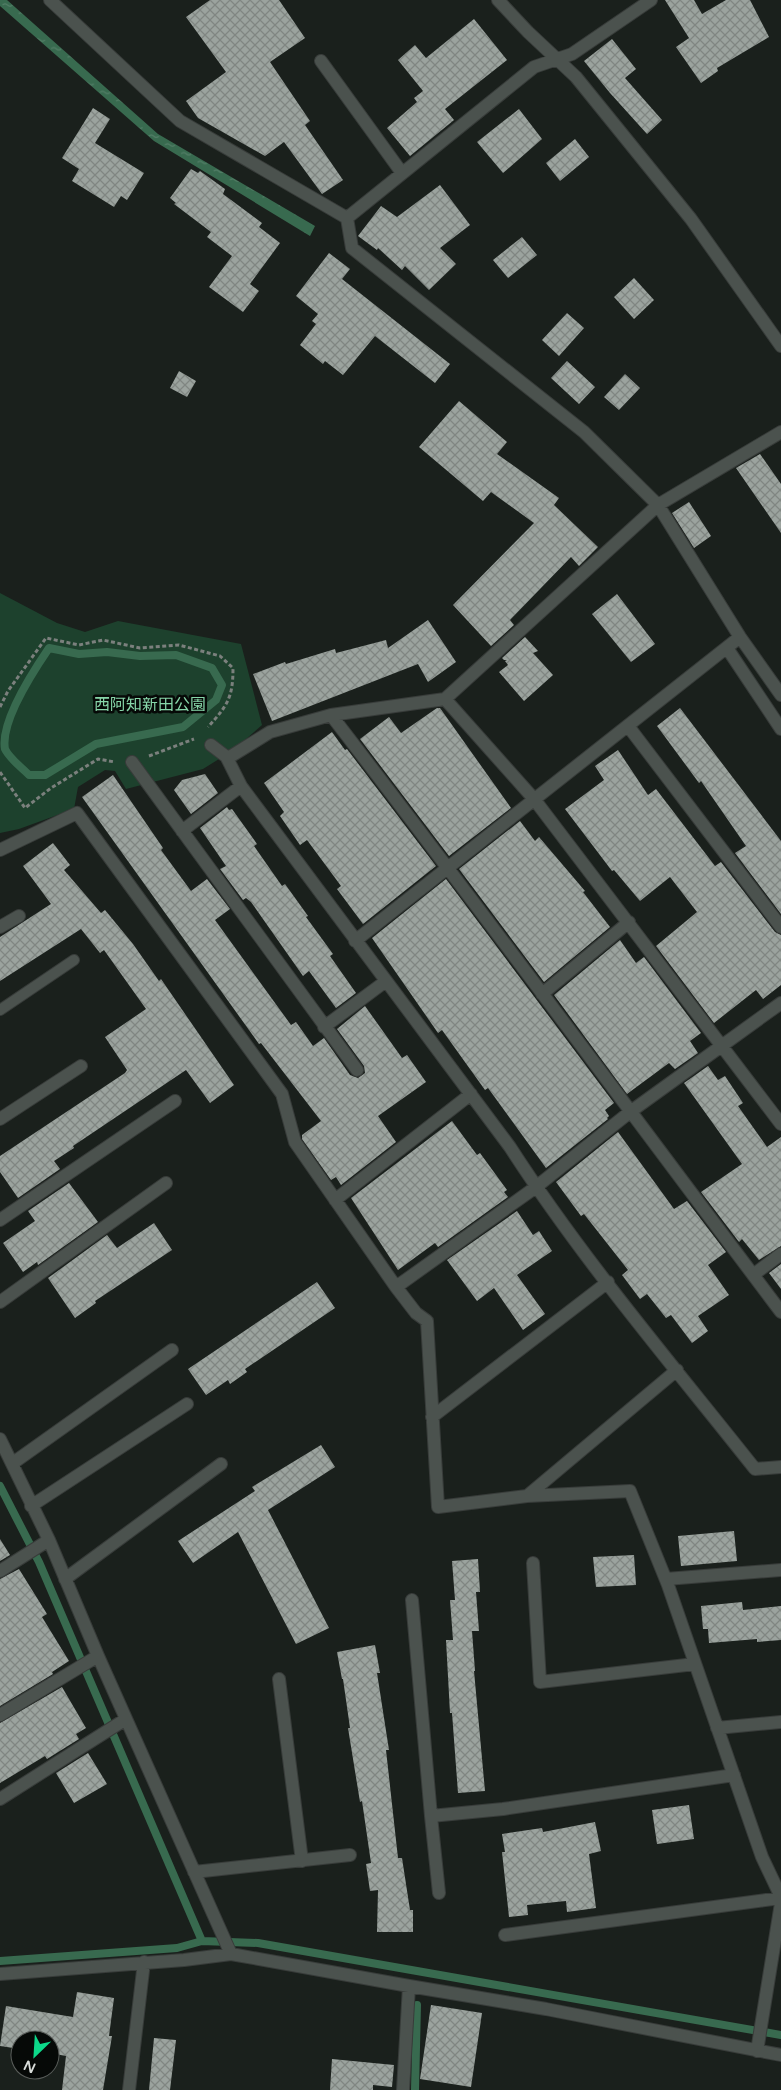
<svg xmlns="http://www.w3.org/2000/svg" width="781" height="2090" font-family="'Varela Round','Noto Sans JP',sans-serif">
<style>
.green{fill:#1d412d}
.water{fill:url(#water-ripples)}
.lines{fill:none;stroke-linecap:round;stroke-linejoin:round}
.stream{stroke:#386a4f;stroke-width:8}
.building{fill:url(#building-cross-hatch)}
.lane-casing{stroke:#383c3a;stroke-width:12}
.street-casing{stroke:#383c3a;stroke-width:14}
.path{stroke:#7b807d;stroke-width:3;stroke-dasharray:4 2.5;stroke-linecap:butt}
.lane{stroke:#4b524e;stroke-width:10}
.street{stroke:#4b524e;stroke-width:12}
.labels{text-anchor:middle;stroke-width:5;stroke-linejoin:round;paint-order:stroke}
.park-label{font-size:16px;fill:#87d6a9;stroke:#060907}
</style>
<defs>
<pattern id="water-ripples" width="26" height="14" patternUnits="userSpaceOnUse" patternTransform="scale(1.25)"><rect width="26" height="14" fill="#386a4f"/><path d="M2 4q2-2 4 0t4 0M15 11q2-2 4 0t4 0" fill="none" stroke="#547f68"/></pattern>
<pattern id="building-cross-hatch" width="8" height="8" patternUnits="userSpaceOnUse" patternTransform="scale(1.25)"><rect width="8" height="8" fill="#9ba39e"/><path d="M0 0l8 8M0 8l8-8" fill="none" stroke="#808682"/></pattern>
</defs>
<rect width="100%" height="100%" fill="#1a201c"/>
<!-- green -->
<path class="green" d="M 0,593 L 57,623 L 85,632 L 118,621 L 241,644 L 262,725 L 235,749 L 203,769 L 126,789 L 115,771 L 105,770 L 78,787 L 74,809 L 19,829 L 0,833 Z"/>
<!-- water -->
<path class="water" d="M 0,0 L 7,0 L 158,134 L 315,226 L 310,236 L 154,141 L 0,6 Z"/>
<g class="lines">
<!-- stream -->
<path class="stream" d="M 49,648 L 79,654 L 107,652 L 140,656 L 176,655 L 212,668 L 222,685 L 216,700 L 183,727 L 96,744 L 45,775 L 29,775 C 21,767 9,758 5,749 C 0,722 34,670 49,648 Z
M 0,1486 L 39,1562 L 202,1941
M 0,1961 L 177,1948 L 202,1941 L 258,1943 L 781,2035
M 415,2090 L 417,2005"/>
</g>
<!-- building -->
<path class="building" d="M 210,0 L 279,0 L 305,38 L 270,62 L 310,121 L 305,125 L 343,180 L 322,194 L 284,142 L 265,156 L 198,118 L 186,101 L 226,72 L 186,17 Z
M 665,0 L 694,0 L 702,14 L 726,0 L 750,0 L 769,37 L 717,68 L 718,71 L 701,83 L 676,47 L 689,38 Z
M 474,19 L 507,60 L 445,109 L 454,120 L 410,156 L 387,128 L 417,102 L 414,98 L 423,91 L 398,60 L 415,45 L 426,58 Z
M 612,39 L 636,69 L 625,78 L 662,120 L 647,134 L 610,93 L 584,61 Z
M 93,108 L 110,119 L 95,143 L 144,173 L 127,200 L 121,196 L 114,207 L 72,181 L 79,169 L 62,158 Z
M 519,109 L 542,139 L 503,173 L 477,142 Z
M 575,139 L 589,157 L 560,181 L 546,163 Z
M 191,169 L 198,173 L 200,171 L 225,189 L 223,194 L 262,223 L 259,227 L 280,243 L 250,284 L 259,291 L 243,312 L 209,287 L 232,256 L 207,237 L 211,232 L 174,204 L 176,203 L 170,198 Z
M 440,185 L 470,225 L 440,248 L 456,264 L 429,290 L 405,266 L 402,270 L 378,248 L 377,250 L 358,236 L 381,206 L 397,217 Z
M 522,237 L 537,255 L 508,278 L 493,260 Z
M 329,253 L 350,269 L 342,279 L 450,364 L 435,383 L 375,336 L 343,375 L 325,361 L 323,364 L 300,345 L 316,324 L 312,321 L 318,314 L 296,296 Z
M 634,278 L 654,300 L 634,319 L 614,297 Z
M 567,313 L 584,328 L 559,356 L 542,340 Z
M 567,361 L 595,387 L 579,404 L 551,378 Z
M 179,371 L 196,381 L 187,397 L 170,388 Z
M 625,374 L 640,388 L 619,410 L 604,397 Z
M 459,401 L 507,442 L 497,454 L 559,498 L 554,505 L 598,547 L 579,566 L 571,557 L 510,620 L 514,625 L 491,646 L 453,605 L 534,523 L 491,492 L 483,501 L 419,447 Z
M 760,454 L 781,484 L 781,533 L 736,468 Z
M 689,502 L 711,536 L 694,548 L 672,513 Z
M 617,594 L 655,644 L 631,662 L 592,614 Z
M 428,620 L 456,662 L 428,682 L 418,664 L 272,721 L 253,674 L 285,662 L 286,664 L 335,649 L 336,653 L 386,640 L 388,648 Z
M 525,637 L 538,651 L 533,653 L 553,675 L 524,701 L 499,672 L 508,665 L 505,661 L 507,660 L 504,660 L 502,658 Z
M 437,708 L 440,708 L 511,808 L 449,856 L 360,739 L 389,717 L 401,733 Z
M 680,708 L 781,841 L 781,914 L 735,853 L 746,846 L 701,781 L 699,783 L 657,726 Z
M 332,732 L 345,750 L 347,749 L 436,866 L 363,924 L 337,889 L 341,886 L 307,840 L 300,845 L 280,816 L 284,812 L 264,783 Z
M 618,750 L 648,795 L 656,789 L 715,866 L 721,862 L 775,932 L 781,935 L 781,985 L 763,999 L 756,990 L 714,1023 L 656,946 L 697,912 L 670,877 L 640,901 L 614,870 L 612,871 L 565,809 L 604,780 L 595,766 Z
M 205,774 L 218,793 L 191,814 L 174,790 L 182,780 Z
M 113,775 L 163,848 L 161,850 L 191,891 L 207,879 L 230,909 L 215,920 L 291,1025 L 296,1022 L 313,1046 L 324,1038 L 350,1075 L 358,1078 L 365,1073 L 364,1066 L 337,1029 L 365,1006 L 402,1058 L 407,1055 L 426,1082 L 378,1116 L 396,1142 L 341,1185 L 336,1177 L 331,1180 L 302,1139 L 302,1135 L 321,1121 L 261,1043 L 259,1044 L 82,797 Z
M 227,807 L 229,810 L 232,809 L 257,844 L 254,846 L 282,886 L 285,884 L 308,916 L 306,917 L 333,954 L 330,956 L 356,993 L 336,1008 L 309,971 L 303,976 L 251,902 L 246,898 L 243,900 L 220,869 L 226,866 L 200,828 Z
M 520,821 L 535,841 L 539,837 L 585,891 L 583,892 L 610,927 L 544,982 L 459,869 Z
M 53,843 L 70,865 L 64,870 L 101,913 L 105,910 L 133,944 L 159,981 L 161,979 L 234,1085 L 210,1103 L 186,1070 L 73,1146 L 74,1148 L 54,1161 L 60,1169 L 18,1198 L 0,1172 L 0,1156 L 125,1073 L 127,1070 L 105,1037 L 146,1009 L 104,950 L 100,953 L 81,929 L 0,981 L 0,937 L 51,904 L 23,866 Z
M 446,879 L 614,1103 L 605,1110 L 609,1116 L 607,1118 L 608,1119 L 546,1168 L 488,1088 L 485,1090 L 442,1030 L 438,1033 L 372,938 Z
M 620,940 L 636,963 L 644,957 L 701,1033 L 690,1041 L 698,1053 L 675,1069 L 669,1063 L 627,1094 L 554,995 Z
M 708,1066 L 718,1080 L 725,1076 L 743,1103 L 738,1106 L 767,1147 L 781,1137 L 781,1246 L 759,1260 L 742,1239 L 739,1242 L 701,1192 L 742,1164 L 684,1083 Z
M 452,1121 L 477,1155 L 480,1153 L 507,1190 L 504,1192 L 508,1197 L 438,1247 L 435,1243 L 398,1270 L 351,1198 Z
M 618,1132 L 674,1209 L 687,1201 L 726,1252 L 708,1265 L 729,1295 L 698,1316 L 708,1331 L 692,1343 L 671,1315 L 666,1318 L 647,1294 L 640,1299 L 622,1275 L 628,1270 L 584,1214 L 581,1216 L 556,1182 Z
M 69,1183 L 98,1222 L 38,1265 L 37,1262 L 23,1272 L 3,1243 L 35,1221 L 28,1211 Z
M 517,1211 L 533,1235 L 539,1231 L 552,1251 L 517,1275 L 545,1314 L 523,1330 L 494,1288 L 477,1301 L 447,1260 Z
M 154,1223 L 172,1250 L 95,1301 L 96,1303 L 75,1318 L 48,1278 L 107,1235 L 117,1248 Z
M 781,1264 L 781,1289 L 769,1273 Z
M 317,1282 L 335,1308 L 245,1369 L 247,1372 L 230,1384 L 228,1380 L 206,1395 L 188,1369 Z
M 321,1445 L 335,1467 L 268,1510 L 329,1628 L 296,1644 L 238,1532 L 193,1563 L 178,1541 L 255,1491 L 252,1487 Z
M 734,1531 L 737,1561 L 681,1566 L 678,1536 Z
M 0,1539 L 10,1555 L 0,1561 Z
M 634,1555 L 636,1585 L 596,1587 L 593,1557 Z
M 478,1559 L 480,1592 L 476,1592 L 479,1631 L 472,1631 L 475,1671 L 474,1671 L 485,1791 L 458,1793 L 452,1713 L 450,1713 L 446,1640 L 453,1640 L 450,1600 L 455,1600 L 452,1561 Z
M 19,1569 L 47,1614 L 42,1617 L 69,1661 L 52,1672 L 53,1674 L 0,1706 L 0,1579 Z
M 742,1602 L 743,1610 L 781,1606 L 781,1640 L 757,1642 L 757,1639 L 709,1643 L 708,1629 L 703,1629 L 701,1606 Z
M 375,1645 L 380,1673 L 377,1673 L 389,1750 L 386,1750 L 398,1858 L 402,1858 L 410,1910 L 413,1910 L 413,1932 L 377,1932 L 378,1890 L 370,1891 L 366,1864 L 371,1863 L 362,1801 L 360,1802 L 348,1728 L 350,1728 L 343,1679 L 342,1679 L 337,1652 Z
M 62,1687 L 86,1728 L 76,1734 L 79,1739 L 47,1759 L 45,1756 L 0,1783 L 0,1723 Z
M 88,1753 L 107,1784 L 74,1803 L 56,1773 Z
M 689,1805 L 694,1839 L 657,1844 L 652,1810 Z
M 595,1822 L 601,1851 L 589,1854 L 596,1908 L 567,1912 L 566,1901 L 527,1905 L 528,1915 L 509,1917 L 502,1852 L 505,1852 L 502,1834 L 542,1828 L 543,1832 Z
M 77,1992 L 114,1998 L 109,2036 L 112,2036 L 103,2090 L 62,2090 L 66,2056 L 50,2053 L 50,2040 L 20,2040 L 20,2049 L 0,2046 L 6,2006 L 73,2017 Z
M 431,2005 L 482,2013 L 471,2087 L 420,2079 Z
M 154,2038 L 176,2040 L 170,2090 L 149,2090 Z
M 332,2059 L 394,2065 L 392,2087 L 373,2085 L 373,2090 L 330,2090 Z"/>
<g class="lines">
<defs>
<path id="lane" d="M 0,1010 L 74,960"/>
<path id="street" d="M 50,0 L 180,121 L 347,218 L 352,248 L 584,432 L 658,505 L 740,637 L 781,695
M 498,0 L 528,32 L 576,77 L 691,219 L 781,346
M 321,61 L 402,173
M 347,218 L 534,67 L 572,54 L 651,0
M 727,648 L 781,729
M 445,699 L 534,799 L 781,1124
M 331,715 C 483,912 631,1113 781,1312
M 628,726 L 781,927
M 211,745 L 228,758 L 270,732 L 331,715 L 445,699 L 658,505 L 781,432
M 226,756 L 241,786 L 510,1147 C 583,1260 671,1363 755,1469 L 781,1467
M 132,762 L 357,1070
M 182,831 L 241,786
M 0,850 L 77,813 L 282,1094 L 295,1142 L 396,1287 L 416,1313 L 427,1321 L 438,1507 L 527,1496 L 630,1491 L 668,1585 L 762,1857 L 781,1897
M 0,927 L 19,916
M 355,941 L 740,637
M 542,994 L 629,922
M 324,1027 L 386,981
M 0,1119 L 81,1066
M 335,1200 L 471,1094
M 0,1220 L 175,1101
M 753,1275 L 781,1254
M 396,1287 L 536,1187 L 630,1112 L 781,1003
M 0,1302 L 166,1183
M 432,1417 L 608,1282
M 0,1439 L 49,1540 L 98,1656 L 231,1954
M 13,1463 L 172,1350
M 527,1496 L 677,1370
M 31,1506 L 187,1404
M 533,1563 L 540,1682 L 695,1664
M 0,1571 L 49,1540
M 65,1579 L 221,1464
M 666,1579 L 781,1570
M 412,1600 L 431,1816 L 503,1809 L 734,1775
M 279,1679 L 302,1861
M 0,1715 L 98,1656
M 717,1728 L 781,1722
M 0,1799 L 126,1719
M 431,1816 L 439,1893
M 194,1872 L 350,1855
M 505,1935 L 781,1898
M 0,1974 L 184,1960 L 231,1954 L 409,1986 L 546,2009 L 781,2055
M 757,2051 L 781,1903
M 129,2090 L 144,1962
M 403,2090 L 409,1986"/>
</defs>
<!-- lane casing -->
<use href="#lane" class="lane-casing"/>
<!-- street casing -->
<use href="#street" class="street-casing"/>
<!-- path -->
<path class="path" d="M 0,707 L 8,691 L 46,638 L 79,645 L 103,640 L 140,648 L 179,645 L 220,656 L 233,668 C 233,697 228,705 208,727
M 149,756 L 194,739
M 0,772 L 25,808 L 51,788 L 98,759 L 115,762"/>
<!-- lane -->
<use href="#lane" class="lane"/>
<!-- street -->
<use href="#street" class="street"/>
</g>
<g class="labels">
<!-- park labels -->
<g class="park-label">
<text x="150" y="710">西阿知新田公園</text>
</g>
</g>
<!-- north arrow -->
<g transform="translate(35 2055) rotate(205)"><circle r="24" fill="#060907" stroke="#5a5e5b"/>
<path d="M0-4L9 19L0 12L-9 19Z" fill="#0cd98a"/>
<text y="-8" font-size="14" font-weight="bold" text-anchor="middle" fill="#d9ddda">N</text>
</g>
</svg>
